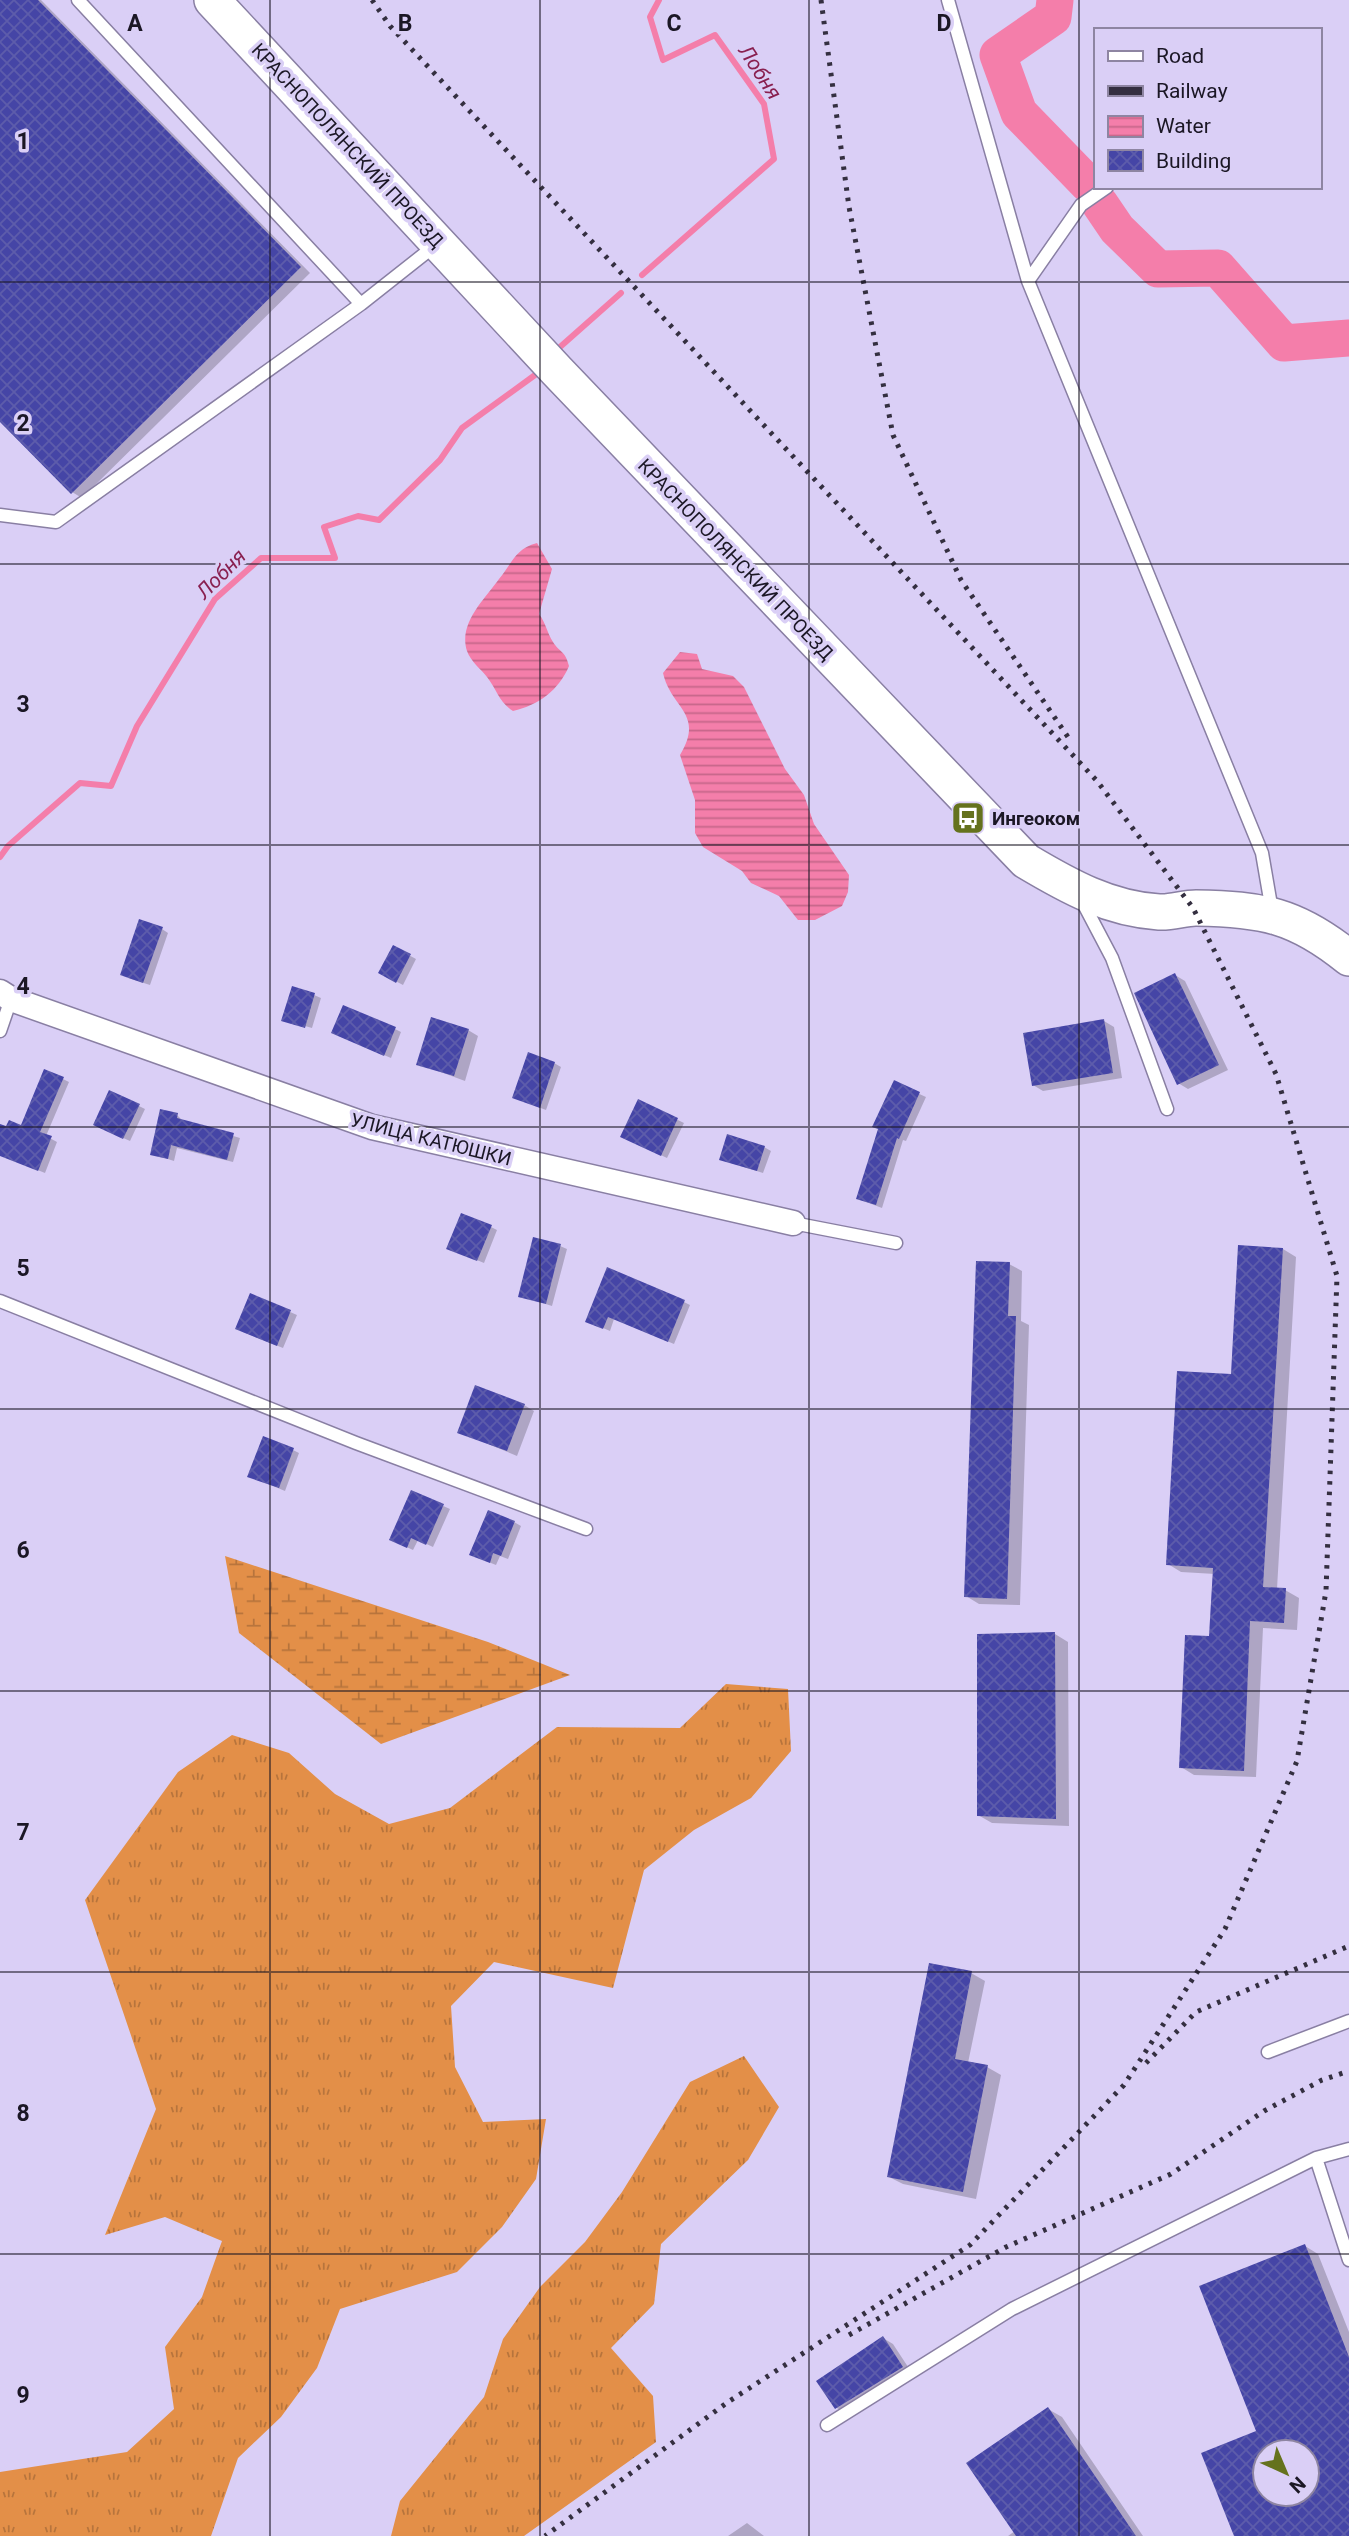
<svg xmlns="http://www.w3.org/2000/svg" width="1349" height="2536" font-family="Roboto,sans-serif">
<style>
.grass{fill:url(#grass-tufts)}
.wetland{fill:url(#wetland-marsh)}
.water{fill:url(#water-rules)}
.shadow{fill:#0003;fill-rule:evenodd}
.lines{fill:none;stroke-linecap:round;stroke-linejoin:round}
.stream{stroke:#f47eaa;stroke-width:6}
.river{stroke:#f47eaa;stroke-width:37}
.building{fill:url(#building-cross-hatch);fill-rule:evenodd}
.lane-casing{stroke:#897fa3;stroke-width:15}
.street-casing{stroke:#897fa3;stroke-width:27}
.secondary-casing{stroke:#897fa3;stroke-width:38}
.lane{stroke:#fff;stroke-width:12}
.street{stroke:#fff;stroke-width:24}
.secondary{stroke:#fff;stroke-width:35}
.rail{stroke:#342f40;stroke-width:5;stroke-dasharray:3.5 7;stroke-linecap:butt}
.grid{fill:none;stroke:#1b1725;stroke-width:2;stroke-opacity:0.55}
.labels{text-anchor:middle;stroke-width:7;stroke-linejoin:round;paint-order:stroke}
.street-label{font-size:19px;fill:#1b1725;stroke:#dacff6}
.poi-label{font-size:19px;font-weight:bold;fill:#1b1725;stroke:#dacff6;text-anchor:start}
.water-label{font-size:21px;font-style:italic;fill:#892050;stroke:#dacff6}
.grid-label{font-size:23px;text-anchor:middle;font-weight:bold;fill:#1b1725;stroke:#dacff6;stroke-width:7;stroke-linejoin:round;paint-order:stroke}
</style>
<defs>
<pattern id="grass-tufts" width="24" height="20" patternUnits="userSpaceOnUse" patternTransform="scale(1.75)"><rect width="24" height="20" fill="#e38f48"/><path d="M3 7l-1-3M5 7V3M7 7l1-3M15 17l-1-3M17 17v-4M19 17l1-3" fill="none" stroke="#b7743c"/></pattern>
<pattern id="wetland-marsh" width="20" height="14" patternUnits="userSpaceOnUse" patternTransform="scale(1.75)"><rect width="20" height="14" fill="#e38f48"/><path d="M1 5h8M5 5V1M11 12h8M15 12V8" fill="none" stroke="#b7743c"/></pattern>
<pattern id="water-rules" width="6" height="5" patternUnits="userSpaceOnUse" patternTransform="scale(1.75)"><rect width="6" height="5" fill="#f47eaa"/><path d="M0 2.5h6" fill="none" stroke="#c5668a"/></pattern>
<pattern id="building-cross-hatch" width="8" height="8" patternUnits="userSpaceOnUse" patternTransform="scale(1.75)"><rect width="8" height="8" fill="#4545a6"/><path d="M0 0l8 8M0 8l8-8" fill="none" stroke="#5d5cab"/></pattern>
</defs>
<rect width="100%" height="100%" fill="#dacff6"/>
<!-- grass -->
<path class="grass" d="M 726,1684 L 788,1689 L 791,1751 L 751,1798 L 694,1830 L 644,1870 L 613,1988 L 494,1962 L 451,2006 L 455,2067 L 483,2122 L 546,2119 L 536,2179 L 502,2227 L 457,2272 L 340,2309 L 317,2368 L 281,2417 L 238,2458 L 211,2536 L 0,2536 L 0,2472 L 127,2452 L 174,2409 L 165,2347 L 202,2297 L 222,2241 L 165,2217 L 105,2235 L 156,2109 L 85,1900 L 178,1772 L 232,1735 L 289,1753 L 335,1794 L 389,1824 L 450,1808 L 557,1727 L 680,1728 Z
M 744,2056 L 779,2107 L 748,2160 L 661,2244 L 654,2304 L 611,2348 L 653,2396 L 656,2442 L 524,2536 L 391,2536 L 400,2501 L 484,2397 L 503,2339 L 540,2287 L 585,2242 L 622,2192 L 690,2082 Z"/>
<!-- wetland -->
<path class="wetland" d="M 225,1556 L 488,1642 L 570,1675 L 381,1744 L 239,1633 Z"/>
<!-- water -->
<path class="water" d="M 537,543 L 552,569 L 539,614 C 546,623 547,633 553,642 C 560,653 565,650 569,666 C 559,690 539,705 513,711 C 499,702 497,690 487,677 C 481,669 471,662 467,651 C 458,623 485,599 499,579 C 513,562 515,549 537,543 Z
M 680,652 L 697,654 L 702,669 L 733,676 L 744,687 L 785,769 L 804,795 L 814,824 L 849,875 L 848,892 L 842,906 L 815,920 L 798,920 L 779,896 L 751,883 L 742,871 L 703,847 L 695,833 L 695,800 L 680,755 C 705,713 671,709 663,673 Z"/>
<!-- shadow -->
<path class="shadow" d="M 0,0 L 41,0 L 310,273 L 82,498 L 72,492 L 0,419 Z
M 162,929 L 168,933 L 150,985 L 128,978 Z
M 394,947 L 416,959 L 403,985 L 380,973 Z
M 1175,975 L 1185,981 L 1228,1070 L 1188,1089 L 1178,1083 Z
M 314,995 L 321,998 L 312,1028 L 284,1020 Z
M 1104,1021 L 1114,1027 L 1122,1078 L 1043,1091 L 1033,1085 Z
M 395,1029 L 401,1032 L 391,1058 L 339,1036 Z
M 468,1030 L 478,1036 L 465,1081 L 419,1064 Z
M 554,1063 L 561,1067 L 546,1110 L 514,1098 Z
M 63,1079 L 69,1082 L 46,1136 L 57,1142 L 45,1173 L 0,1155 L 0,1147 L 22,1127 Z
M 895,1083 L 926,1097 L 906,1141 L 903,1140 L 882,1208 L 858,1199 Z
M 639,1101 L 684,1123 L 667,1158 L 629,1140 Z
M 139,1106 L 145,1109 L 130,1141 L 101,1128 Z
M 177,1115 L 183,1121 L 240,1138 L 233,1162 L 177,1148 L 174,1161 L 152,1154 Z
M 764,1147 L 771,1151 L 763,1173 L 728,1162 Z
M 491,1227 L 497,1230 L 484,1263 L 455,1251 Z
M 560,1246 L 567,1249 L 552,1306 L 520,1296 Z
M 1283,1249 L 1296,1257 L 1277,1589 L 1285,1590 L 1299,1598 L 1297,1630 L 1263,1628 L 1256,1777 L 1194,1775 L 1181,1767 L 1211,1638 L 1215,1574 L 1181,1572 L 1168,1564 L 1232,1376 Z
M 1009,1264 L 1022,1271 L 1021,1321 L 1029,1325 L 1020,1605 L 979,1604 L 966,1596 Z
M 251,1295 L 297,1315 L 283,1348 L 243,1332 Z
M 684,1302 L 690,1305 L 674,1344 L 614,1319 L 610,1331 L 587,1321 Z
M 524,1405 L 534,1411 L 517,1456 L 459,1432 Z
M 293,1450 L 299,1453 L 285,1491 L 256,1479 Z
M 412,1492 L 450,1509 L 433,1547 L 418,1540 L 413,1550 L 398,1543 Z
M 514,1522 L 521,1526 L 508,1559 L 500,1556 L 496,1565 L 478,1558 Z
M 1055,1634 L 1068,1642 L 1069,1826 L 992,1823 L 978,1815 Z
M 971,1973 L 985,1981 L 968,2063 L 987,2067 L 1001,2075 L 976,2199 L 903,2184 L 889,2177 Z
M 1305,2246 L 1318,2254 L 1349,2332 L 1349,2536 L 1236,2536 ZM 1265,2452 L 1307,2452 L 1307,2494 L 1265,2494 Z
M 883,2338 L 893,2344 L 912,2373 L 847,2414 L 837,2408 L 819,2382 Z
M 1048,2409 L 1062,2417 L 1143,2536 L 1008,2536 L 1015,2531 Z
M 747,2523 L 764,2536 L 728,2536 Z"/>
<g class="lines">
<!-- stream -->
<path class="stream" d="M 642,275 L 774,159 L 764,104 L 715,35 L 663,60 L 650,17 L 659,0
M 560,347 L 621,293
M 0,857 L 8,846 L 80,783 L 111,786 L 137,726 L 215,599 L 261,558 L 335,558 L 324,527 L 358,516 L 379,520 L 440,460 L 462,428 L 535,375"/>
<!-- river -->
<path class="river" d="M 1055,0 L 1053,17 L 998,55 L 1019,113 L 1088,184
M 1100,204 L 1117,229 L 1158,269 L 1218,268 L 1284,343 L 1349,338"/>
</g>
<!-- building -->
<path class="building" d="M 0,0 L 38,0 L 301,267 L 71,494 L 0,422 Z
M 139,919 L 163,927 L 143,983 L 120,975 Z
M 393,945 L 411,954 L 396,983 L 378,973 Z
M 1175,973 L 1219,1065 L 1177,1085 L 1134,993 Z
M 292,986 L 315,993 L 305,1028 L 281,1021 Z
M 343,1005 L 396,1027 L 384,1056 L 331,1033 Z
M 431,1017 L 469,1029 L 454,1076 L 416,1065 Z
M 1104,1019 L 1113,1073 L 1032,1086 L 1023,1033 Z
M 528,1052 L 555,1062 L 540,1108 L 512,1098 Z
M 44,1069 L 64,1077 L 40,1132 L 52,1136 L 38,1171 L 0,1156 L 0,1124 L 6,1126 L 9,1120 L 21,1125 Z
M 894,1080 L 920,1092 L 899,1139 L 897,1138 L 876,1205 L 856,1199 L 878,1129 L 872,1127 Z
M 109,1090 L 140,1104 L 123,1139 L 93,1125 Z
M 638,1099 L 678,1118 L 661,1156 L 620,1137 Z
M 160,1109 L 178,1113 L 177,1118 L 234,1133 L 227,1160 L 171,1145 L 168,1159 L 150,1155 Z
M 727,1134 L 765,1146 L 757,1171 L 719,1160 Z
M 461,1213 L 492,1225 L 477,1261 L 446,1249 Z
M 533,1237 L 561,1244 L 546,1304 L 518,1297 Z
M 1238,1245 L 1283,1248 L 1263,1587 L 1286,1588 L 1284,1623 L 1250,1621 L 1244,1771 L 1179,1768 L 1185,1635 L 1209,1636 L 1213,1568 L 1166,1565 L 1177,1371 L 1231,1374 Z
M 976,1261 L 1010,1262 L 1008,1316 L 1016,1316 L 1007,1599 L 964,1597 Z
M 607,1267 L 685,1300 L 668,1342 L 608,1317 L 603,1329 L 585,1322 Z
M 250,1293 L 291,1310 L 277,1346 L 235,1329 Z
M 475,1385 L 525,1404 L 507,1451 L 457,1433 Z
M 263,1436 L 294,1448 L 279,1488 L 247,1477 Z
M 411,1490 L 444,1504 L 426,1545 L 411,1538 L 407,1548 L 389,1540 Z
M 488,1510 L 515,1521 L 501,1556 L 493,1553 L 490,1563 L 469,1555 Z
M 1055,1632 L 1056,1819 L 977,1816 L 977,1634 Z
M 929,1963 L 972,1971 L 955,2059 L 988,2065 L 963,2192 L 887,2177 Z
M 1305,2244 L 1349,2357 L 1349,2536 L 1234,2536 L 1201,2453 L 1256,2431 L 1199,2286 ZM 1265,2452 L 1307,2452 L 1307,2494 L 1265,2494 Z
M 883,2336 L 903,2367 L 835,2409 L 816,2381 Z
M 1048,2407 L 1136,2536 L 1016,2536 L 966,2463 Z"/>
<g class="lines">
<defs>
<path id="lane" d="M 78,0 L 361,304
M 948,0 L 1028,281 L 1262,853 L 1272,911
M 1028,281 L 1081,205 L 1107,187
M 0,515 L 56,522 L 361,304 L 437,244
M 1082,901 L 1112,958 L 1167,1109
M 0,1031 L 11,999
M 793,1223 L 896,1243
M 0,1301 L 356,1443 L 586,1529
M 1268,2052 L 1349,2021
M 1349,2149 L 1316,2158 L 1349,2260
M 827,2425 L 1012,2309 L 1316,2158"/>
<path id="street" d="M 0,992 L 11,999 L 372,1127 L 793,1223"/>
<path id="secondary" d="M 212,0 L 557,371 L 1026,861 C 1068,886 1109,909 1159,912 C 1171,913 1184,908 1196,908 C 1262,909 1296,915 1349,958"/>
</defs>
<!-- lane casing -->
<use href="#lane" class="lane-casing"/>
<!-- street casing -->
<use href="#street" class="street-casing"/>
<!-- secondary casing -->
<use href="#secondary" class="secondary-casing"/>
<!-- lane -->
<use href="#lane" class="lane"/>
<!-- street -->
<use href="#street" class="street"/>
<!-- secondary -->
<use href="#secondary" class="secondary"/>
<!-- rail -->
<path class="rail" d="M 372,0 L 390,26 L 1097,781 L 1193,908 L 1276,1074 L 1337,1276 L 1326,1591 L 1297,1761 L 1225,1929 L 1124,2085 L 970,2245 L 728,2402 L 545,2536
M 821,0 L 849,207 L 893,435 L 961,580 L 1070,740
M 1146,2063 L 1196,2012 L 1349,1946
M 849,2335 L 1006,2247 L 1171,2174 L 1264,2111 L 1322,2080 L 1349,2071"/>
</g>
<!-- grid -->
<path class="grid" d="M 270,0 L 270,2536M 540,0 L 540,2536M 809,0 L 809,2536M 1079,0 L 1079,2536M 0,282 L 1349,282M 0,564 L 1349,564M 0,845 L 1349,845M 0,1127 L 1349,1127M 0,1409 L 1349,1409M 0,1691 L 1349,1691M 0,1972 L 1349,1972M 0,2254 L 1349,2254"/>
<!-- icons -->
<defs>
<symbol id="bus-square" viewBox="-11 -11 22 22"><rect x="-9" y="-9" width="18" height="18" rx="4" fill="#65721d" stroke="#dacff6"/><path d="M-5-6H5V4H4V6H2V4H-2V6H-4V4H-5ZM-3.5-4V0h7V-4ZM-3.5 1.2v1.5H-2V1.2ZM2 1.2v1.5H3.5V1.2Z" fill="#fff"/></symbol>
</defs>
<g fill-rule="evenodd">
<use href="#bus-square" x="949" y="799" width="38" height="38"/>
</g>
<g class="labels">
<!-- street labels -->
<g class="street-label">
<text transform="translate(348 145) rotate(47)" y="7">КРАСНОПОЛЯНСКИЙ ПРОЕЗД</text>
<text transform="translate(736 559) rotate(46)" y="7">КРАСНОПОЛЯНСКИЙ ПРОЕЗД</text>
<text transform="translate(431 1139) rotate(14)" y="7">УЛИЦА КАТЮШКИ</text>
</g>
<!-- poi labels -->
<g class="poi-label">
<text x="992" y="825">Ингеоком</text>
</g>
<!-- water labels -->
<g class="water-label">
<text transform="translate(760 72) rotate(57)" y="7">Лобня</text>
<text transform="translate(221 574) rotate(-45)" y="7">Лобня</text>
</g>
</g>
<g class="grid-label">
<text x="135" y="31">A</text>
<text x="405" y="31">B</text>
<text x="674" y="31">C</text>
<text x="944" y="31">D</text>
<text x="23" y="149">1</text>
<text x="23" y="431">2</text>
<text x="23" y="712">3</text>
<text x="23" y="994">4</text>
<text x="23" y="1276">5</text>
<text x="23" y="1558">6</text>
<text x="23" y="1840">7</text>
<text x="23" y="2121">8</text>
<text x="23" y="2403">9</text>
</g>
<!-- legend -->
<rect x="1094" y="28" width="228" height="161" fill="#dacff6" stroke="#8e85a2" stroke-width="2"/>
<rect x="1108" y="51" width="35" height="10" fill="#ffffff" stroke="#8e85a2" stroke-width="2"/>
<text x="1156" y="63" font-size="21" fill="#1b1725">Road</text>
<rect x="1108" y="86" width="35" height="10" fill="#342f40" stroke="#8e85a2" stroke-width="2"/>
<text x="1156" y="98" font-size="21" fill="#1b1725">Railway</text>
<rect x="1108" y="116" width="35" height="21" fill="url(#water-rules)" stroke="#8e85a2" stroke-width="2"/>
<text x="1156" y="133" font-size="21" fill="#1b1725">Water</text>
<rect x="1108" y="150" width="35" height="21" fill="url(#building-cross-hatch)" stroke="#8e85a2" stroke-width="2"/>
<text x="1156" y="168" font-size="21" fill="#1b1725">Building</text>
<!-- north arrow -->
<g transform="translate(1286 2473) rotate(136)"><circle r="33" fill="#dacff6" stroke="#8e85a2" stroke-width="2"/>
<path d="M0-5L12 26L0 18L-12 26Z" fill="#65721d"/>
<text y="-10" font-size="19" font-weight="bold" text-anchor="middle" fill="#1b1725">N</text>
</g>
</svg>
